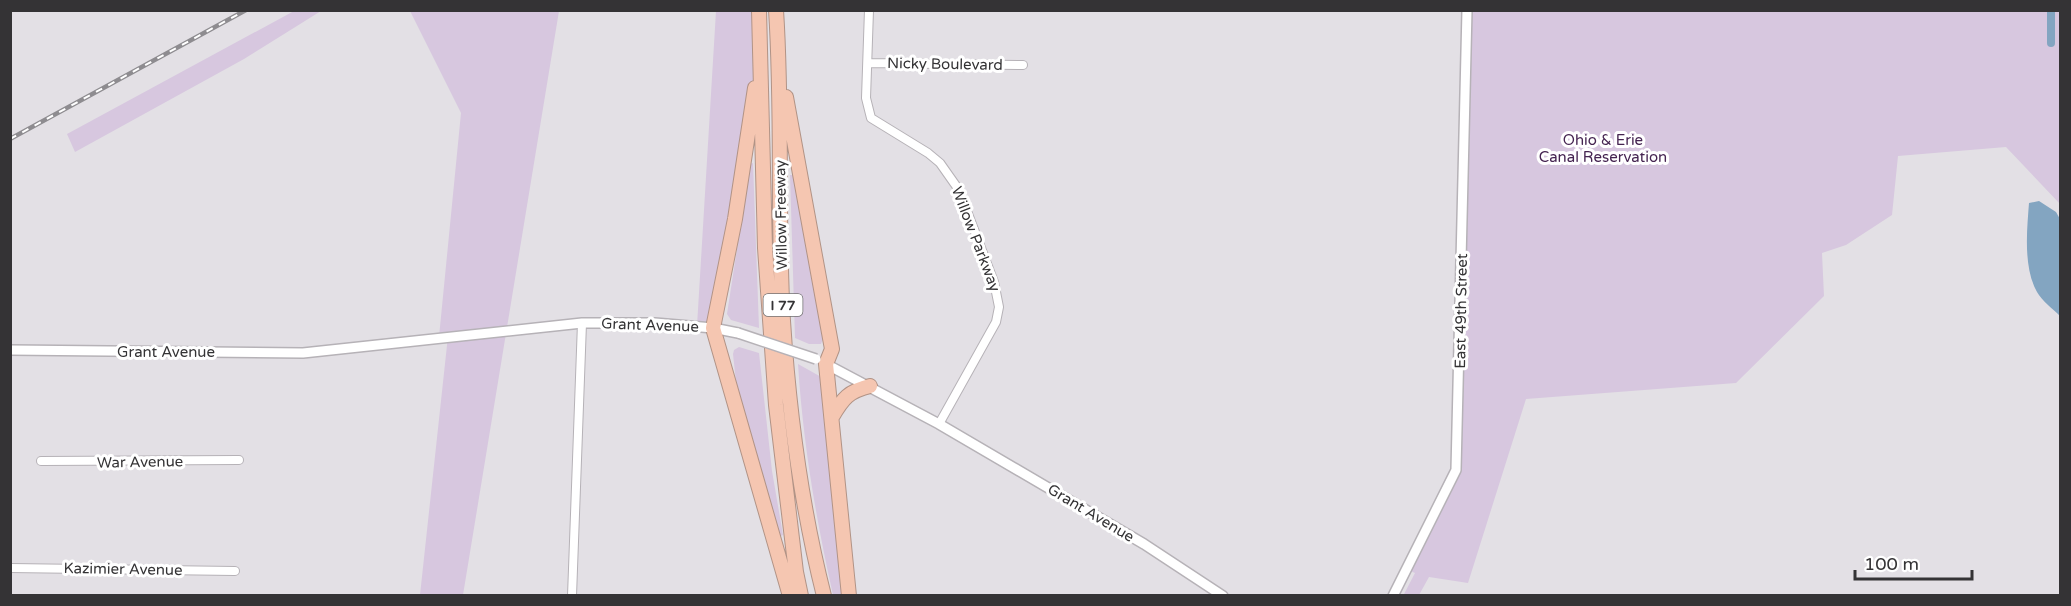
<svg xmlns="http://www.w3.org/2000/svg" width="2071" height="606" font-family="'Varela Round',sans-serif">
<style>
.green{fill:#d7c7df}
.water{fill:#83a5c1}
.lines{fill:none;stroke-linecap:round;stroke-linejoin:round}
.canal{stroke:#83a5c1;stroke-width:8}
.minor-casing{stroke:#b6b2b7;stroke-width:10}
.tertiary-casing{stroke:#b6b2b7;stroke-width:12}
.motorway-casing{stroke:#b19386;stroke-width:16}
.minor{stroke:#fff;stroke-width:8}
.tertiary{stroke:#fff;stroke-width:9}
.motorway{stroke:#f5c6b1;stroke-width:14}
.rail-casing{stroke:#8e8c90;stroke-width:4.5}
.rail{stroke:#fff;stroke-width:2;stroke-dasharray:7;stroke-linecap:butt}
.tertiary-bridge-casing{stroke:#b6b2b7;stroke-width:12;stroke-linecap:butt}
.tertiary-bridge{stroke:#fff;stroke-width:9}
.labels{text-anchor:middle;stroke-width:6;stroke-linejoin:round;paint-order:stroke}
.shield{fill:#fff;stroke:#717072;stroke-width:1.5}
.shield-label{font-size:14px;font-weight:bold;fill:#343335}
.street-label{font-size:15px;fill:#343335;stroke:#fff}
.park-label{font-size:15px;fill:#452451;stroke:#fff}
</style>
<rect width="100%" height="100%" fill="#e3e0e5"/>
<!-- green -->
<path class="green" d="M 294,11 L 321,11 L 244,59 L 75,152 L 67,134 Z
M 410,11 L 559,11 L 463,595 L 420,595 L 448,336 L 439,337 L 461,113 Z
M 716,11 L 759,11 L 761,47 L 713,328 L 697,326 Z
M 1468,11 L 2060,11 L 2060,204 L 2006,147 L 1898,156 L 1892,215 L 1846,245 L 1822,253 L 1824,296 L 1736,383 L 1526,399 L 1468,583 L 1429,577 L 1419,595 L 1403,596 L 1415,573 L 1408,570 L 1456,470 Z
M 753,163 L 759,328 L 731,320 L 727,314 L 750,164 Z
M 790,175 L 794,175 L 823,339 L 821,344 L 809,344 L 795,338 Z
M 739,347 L 759,353 L 772,471 L 783,535 L 779,537 L 737,391 L 733,354 L 734,350 Z
M 798,364 L 823,378 L 843,595 L 833,595 C 816,519 803,443 798,364 Z"/>
<!-- water -->
<path class="water" d="M 2039,201 L 2056,212 L 2060,219 L 2060,316 C 2053,309 2042,301 2037,292 C 2023,267 2027,230 2029,203 Z"/>
<g class="lines">
<!-- canal -->
<path class="canal" d="M 2051,10 L 2051,43"/>
<defs>
<path id="minor" d="M 869,10 L 866,98 L 871,118 L 928,153 L 940,163 L 959,190 L 994,282 L 999,307 L 996,322 L 939,424
M 868,63 L 1023,65
M 41,461 L 239,460
M 10,568 L 235,571
M 572,596 L 582,323"/>
<path id="tertiary" d="M 10,350 L 303,353 L 582,323 L 655,323 L 713,328 L 738,333
M 824,363 L 939,424 L 1144,544 L 1223,596
M 1393,596 L 1456,470 L 1467,10"/>
<path id="motorway" d="M 759,10 L 765,248 L 776,405 L 796,572 L 801,596
M 776,10 C 783,114 777,218 783,321 C 789,414 801,505 824,596
M 755,88 L 735,219 L 713,328 L 790,596
M 786,97 L 832,349 L 826,364 L 849,596
M 832,417 C 843,398 849,391 870,386"/>
</defs>
<!-- minor casing -->
<use href="#minor" class="minor-casing"/>
<!-- tertiary casing -->
<use href="#tertiary" class="tertiary-casing"/>
<!-- motorway casing -->
<use href="#motorway" class="motorway-casing"/>
<!-- minor -->
<use href="#minor" class="minor"/>
<!-- tertiary -->
<use href="#tertiary" class="tertiary"/>
<!-- motorway -->
<use href="#motorway" class="motorway"/>
<defs>
<path id="rail" d="M 10,139 L 246,10"/>
</defs>
<!-- rail casing -->
<use href="#rail" class="rail-casing"/>
<!-- rail -->
<use href="#rail" class="rail"/>
<defs>
<path id="tertiary-bridge" d="M 738,333 L 816,359"/>
</defs>
<!-- tertiary-bridge casing -->
<use href="#tertiary-bridge" class="tertiary-bridge-casing"/>
<!-- tertiary-bridge -->
<use href="#tertiary-bridge" class="tertiary-bridge"/>
</g>
<g class="labels">
<!-- shield labels -->
<rect class="shield" x="763.5" y="294" width="39" height="22" rx="4.5"/>
<g class="shield-label">
<text x="783" y="310">I 77</text>
</g>
<!-- street labels -->
<g class="street-label">
<text transform="translate(945 64) rotate(1)" y="5">Nicky Boulevard</text>
<text transform="translate(781 215) rotate(-91)" y="5">Willow Freeway</text>
<text transform="translate(976 239) rotate(69)" y="5">Willow Parkway</text>
<text transform="translate(1461 311) rotate(-89)" y="5">East 49th Street</text>
<text transform="translate(650 325) rotate(2)" y="5">Grant Avenue</text>
<text x="166" y="357">Grant Avenue</text>
<text transform="translate(140 462) rotate(-1)" y="5">War Avenue</text>
<text transform="translate(1091 513) rotate(31)" y="5">Grant Avenue</text>
<text transform="translate(123 569) rotate(1)" y="5">Kazimier Avenue</text>
</g>
<!-- park labels -->
<g class="park-label">
<text x="1603" y="145">Ohio &amp; Erie<tspan x="1603" dy="17">Canal Reservation</tspan></text>
</g>
</g>
<!-- border -->
<rect width="2071" height="606" fill="none" stroke="#343335" stroke-width="24"/>
<!-- scale -->
<path d="M1855 570v9h117v-9" fill="none" stroke="#343335" stroke-width="3"/>
<text x="1864" y="570" font-size="18" fill="#343335" stroke="#ffffff" stroke-width="4.5" paint-order="stroke">100 m</text>
</svg>
